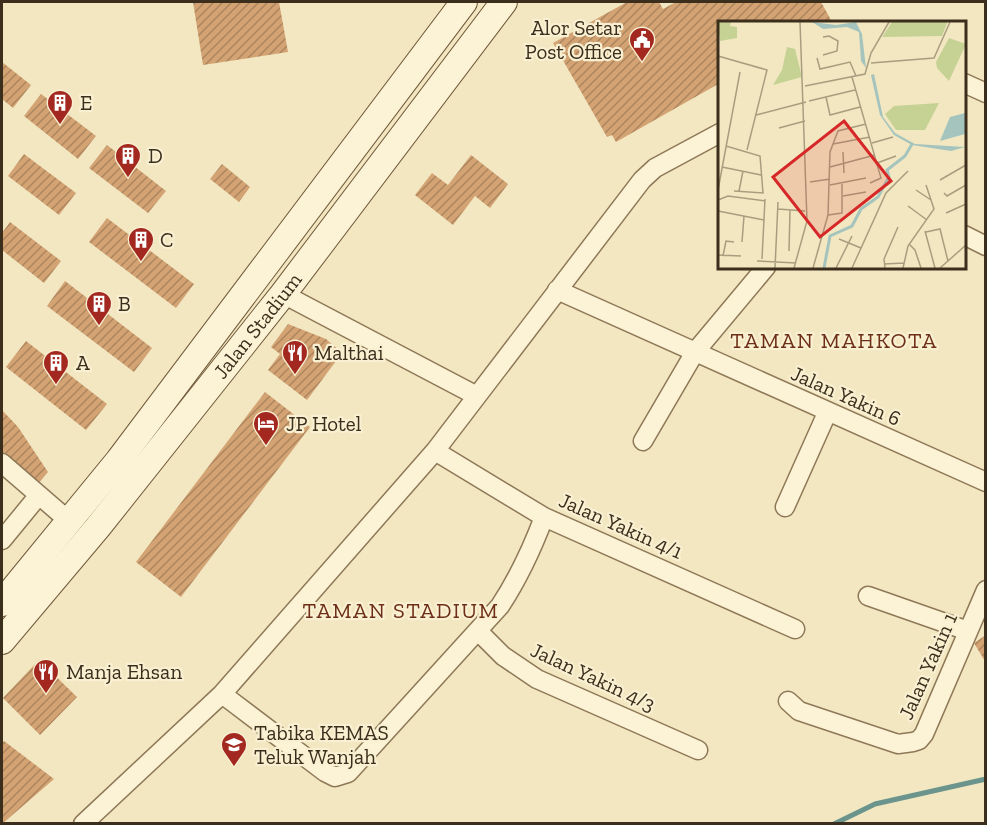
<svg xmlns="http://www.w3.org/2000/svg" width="987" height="825" font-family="'Zilla Slab',serif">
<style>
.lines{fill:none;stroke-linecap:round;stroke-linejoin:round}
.stream{stroke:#6a948c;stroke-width:5}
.building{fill:url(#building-hatch)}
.minor-casing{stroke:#8e7857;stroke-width:21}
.secondary-casing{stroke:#70593a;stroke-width:28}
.minor{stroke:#fcf3d6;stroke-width:18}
.secondary{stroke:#fcf3d6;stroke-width:26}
.labels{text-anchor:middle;stroke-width:4.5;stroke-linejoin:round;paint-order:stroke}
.poi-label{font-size:21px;fill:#3c2e1c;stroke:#f9f0d2;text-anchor:start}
.street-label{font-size:21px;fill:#3c2e1c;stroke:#f9f0d2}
.neighbourhood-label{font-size:22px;letter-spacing:1.5px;fill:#6d2f17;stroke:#f9f0d2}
.inset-river{fill:none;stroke:#a4c4bd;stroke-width:3}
.inset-road{fill:none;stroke:#a99d7f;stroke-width:1.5}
.view{fill:#d62828;fill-opacity:0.15;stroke:#d62828;stroke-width:3}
.inset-edge{fill:none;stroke:#3c2e1c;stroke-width:3}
</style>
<defs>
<pattern id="building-hatch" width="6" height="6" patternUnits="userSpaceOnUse" patternTransform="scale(1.5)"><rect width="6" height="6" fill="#d4a373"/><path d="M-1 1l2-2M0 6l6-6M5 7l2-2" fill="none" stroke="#ad855e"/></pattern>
</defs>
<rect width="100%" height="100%" fill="#f2e7c1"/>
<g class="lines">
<!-- stream -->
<path class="stream" d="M 834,824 L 875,804 L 986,779"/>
</g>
<!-- building -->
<path class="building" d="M 193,2 L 279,2 L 288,52 L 203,65 Z
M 627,2 L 659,2 L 663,9 L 676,2 L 821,2 L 831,20 L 826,22 L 720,22 L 720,83 L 616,142 L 612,135 L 607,137 L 553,43 Z
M 2,62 L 31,85 L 13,108 L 2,99 Z
M 41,94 L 96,136 L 78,159 L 24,116 Z
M 107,145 L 166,191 L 148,213 L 89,168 Z
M 24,154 L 76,193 L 59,215 L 8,176 Z
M 471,155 L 508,184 L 490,208 L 475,196 L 453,225 L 415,195 L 432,173 L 448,185 Z
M 222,164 L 250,187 L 239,202 L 210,179 Z
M 107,218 L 194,284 L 176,308 L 89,242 Z
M 10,222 L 61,261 L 44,283 L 2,250 L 2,233 Z
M 65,281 L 152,348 L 134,372 L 47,306 Z
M 288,324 L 326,339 L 342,353 L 307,400 L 268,370 L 280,354 L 271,347 Z
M 26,341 L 107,404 L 86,430 L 6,367 Z
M 265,392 L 310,427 L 181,597 L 136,562 Z
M 2,410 L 18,427 L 48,472 L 37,485 L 2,455 Z
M 986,635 L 986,663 L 974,643 Z
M 39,660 L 77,697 L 40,735 L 3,698 Z
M 4,741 L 54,779 L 2,824 L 2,743 Z"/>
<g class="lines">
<defs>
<path id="minor" d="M 964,83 L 986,93
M 964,235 L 986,246
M 557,290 L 986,482
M 283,294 L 477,396
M 643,441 L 695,352 L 766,267
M 435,451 L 544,517 L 795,629
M 2,463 L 69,521
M 785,507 L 827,413
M 2,540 L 39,495
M 868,596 L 968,631
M 478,631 L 503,656 L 537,679 L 698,750
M 222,694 L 325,772 L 335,777 L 348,773 L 500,606 C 519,577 532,549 544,517
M 788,701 L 799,711 L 898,744 L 913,742 L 919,740 L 924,734 L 986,590
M 83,824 L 222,694 L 435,451 L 642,180 L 655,168 L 720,133"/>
<g id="secondary">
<path d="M 2,603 L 119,460 L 464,2"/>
<path id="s1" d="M 2,641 L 98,527 L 283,294 L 504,2"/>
</g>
</defs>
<!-- minor casing -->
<use href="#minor" class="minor-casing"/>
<!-- secondary casing -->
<use href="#secondary" class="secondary-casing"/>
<!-- minor -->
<use href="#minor" class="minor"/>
<!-- secondary -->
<use href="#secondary" class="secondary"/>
</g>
<!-- icons -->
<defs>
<symbol id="civic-pin" viewBox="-11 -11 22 30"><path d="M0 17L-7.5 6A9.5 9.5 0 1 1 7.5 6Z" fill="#a32920" stroke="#f9f0d2"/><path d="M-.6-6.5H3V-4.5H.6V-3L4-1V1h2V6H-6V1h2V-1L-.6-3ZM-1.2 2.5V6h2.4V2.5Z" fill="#fff"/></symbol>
<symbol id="building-pin" viewBox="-11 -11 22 30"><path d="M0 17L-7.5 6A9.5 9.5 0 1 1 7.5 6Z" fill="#a32920" stroke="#f9f0d2"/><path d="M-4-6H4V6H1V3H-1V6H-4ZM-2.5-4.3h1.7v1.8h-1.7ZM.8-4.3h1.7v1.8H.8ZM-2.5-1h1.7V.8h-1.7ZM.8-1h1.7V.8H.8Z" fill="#fff"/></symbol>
<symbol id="restaurant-pin" viewBox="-11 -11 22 30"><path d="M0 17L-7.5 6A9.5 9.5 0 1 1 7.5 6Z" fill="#a32920" stroke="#f9f0d2"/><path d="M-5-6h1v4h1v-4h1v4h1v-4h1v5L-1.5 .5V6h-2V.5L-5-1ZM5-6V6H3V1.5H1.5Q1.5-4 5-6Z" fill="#fff"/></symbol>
<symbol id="hotel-pin" viewBox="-11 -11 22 30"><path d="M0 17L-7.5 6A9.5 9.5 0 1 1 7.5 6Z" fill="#a32920" stroke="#f9f0d2"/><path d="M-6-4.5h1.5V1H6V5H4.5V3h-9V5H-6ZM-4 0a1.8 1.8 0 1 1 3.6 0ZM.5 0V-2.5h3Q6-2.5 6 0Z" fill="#fff"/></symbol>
<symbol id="school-pin" viewBox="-11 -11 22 30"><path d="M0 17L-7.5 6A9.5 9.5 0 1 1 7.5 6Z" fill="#a32920" stroke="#f9f0d2"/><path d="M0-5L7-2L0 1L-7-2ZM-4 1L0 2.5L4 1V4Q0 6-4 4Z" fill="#fff"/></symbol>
</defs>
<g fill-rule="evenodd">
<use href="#civic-pin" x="627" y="25" width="30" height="40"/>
<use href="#building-pin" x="45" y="88" width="30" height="40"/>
<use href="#building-pin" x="113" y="141" width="30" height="40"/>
<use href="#building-pin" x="126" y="225" width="30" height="40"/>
<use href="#building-pin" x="84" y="289" width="30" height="40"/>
<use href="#restaurant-pin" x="280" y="338" width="30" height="40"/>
<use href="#building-pin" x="41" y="348" width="30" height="40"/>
<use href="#hotel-pin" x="251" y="409" width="30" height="40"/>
<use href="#restaurant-pin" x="31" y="657" width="30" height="40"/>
<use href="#school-pin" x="219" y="730" width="30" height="40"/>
</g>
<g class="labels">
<!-- poi labels -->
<g class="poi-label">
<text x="622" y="35" text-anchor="end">Alor Setar<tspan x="622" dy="24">Post Office</tspan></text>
<text x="80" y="110">E</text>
<text x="148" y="163">D</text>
<text x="160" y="247">C</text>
<text x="118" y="311">B</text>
<text x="314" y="360">Malthai</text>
<text x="76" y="370">A</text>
<text x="286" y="431">JP Hotel</text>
<text x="66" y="679">Manja Ehsan</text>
<text x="254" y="740">Tabika KEMAS<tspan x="254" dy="24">Teluk Wanjah</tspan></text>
</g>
<!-- street labels -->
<g class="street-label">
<text dy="7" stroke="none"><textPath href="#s1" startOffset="406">Jalan Stadium</textPath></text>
<text transform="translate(846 396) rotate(24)" y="7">Jalan Yakin 6</text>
<text transform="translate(621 526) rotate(24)" y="7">Jalan Yakin 4/1</text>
<text transform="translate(928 666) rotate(-66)" y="7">Jalan Yakin 1</text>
<text transform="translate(593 677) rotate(25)" y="7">Jalan Yakin 4/3</text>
</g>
<!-- neighbourhood labels -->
<g class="neighbourhood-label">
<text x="834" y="348">TAMAN MAHKOTA</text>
<text x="401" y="618">TAMAN STADIUM</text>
</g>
</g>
<!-- overview -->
<g transform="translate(718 21)">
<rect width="248" height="248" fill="#f2e7c1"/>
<path d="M 0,1 L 13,1 L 12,5 L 19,6 L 19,17 L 2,20 Z" fill="#c6d294"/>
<path d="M 174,1 L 228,1 L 229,2 L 224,15 L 164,16 ZM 231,17 L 248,23 L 231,60 L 219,47 L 218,41 ZM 69,26 L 77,28 L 84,56 L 55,64 L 64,49 ZM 221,82 L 207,109 L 178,109 L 167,93 L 176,85 Z" fill="#c6d294"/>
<path d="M 94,1 L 118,4 L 138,1 L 144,13 L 148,47 L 143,40 L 141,11 L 129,6 L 105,8 ZM 156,53 L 165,96 L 177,112 L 197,123 L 247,126 L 233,130 L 194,124 L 176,114 L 162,94 L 153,54 ZM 247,92 L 247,113 L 222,120 L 232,96 Z" fill="#a4c4bd"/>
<path class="inset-river" d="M 106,247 L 112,215 L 134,205 L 143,188 L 160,176 L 171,156 L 169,149 L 187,135 L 194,123"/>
<path class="inset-road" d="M 105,16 L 111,15 L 120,20 L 119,30 L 105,34M 0,35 L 49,49 L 29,129M 99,37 L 102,48 L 132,41 L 138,55M 153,42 L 216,37 L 232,1M 134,56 L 163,157 L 152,162M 87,65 L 147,53 L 153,32 L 171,1M 108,76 L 112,94 L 142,86M 91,80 L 137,69M 38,94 L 88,81M 61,107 L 87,100M 154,122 L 175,116M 115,123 L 152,116M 8,125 L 42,135 L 45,172 L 16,170M 125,131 L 126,152M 159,142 L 178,135M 4,146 L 43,154M 112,146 L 157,134M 222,159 L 248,144M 92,161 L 112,158M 112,164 L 148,157M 0,169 L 22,51M 198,169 L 213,179M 21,170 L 25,150M 226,172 L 229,175 L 248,164M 125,175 L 148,171M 0,179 L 10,175 L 47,180M 190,185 L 209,199M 60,188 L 87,190M 0,190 L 46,199M 228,192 L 248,183M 110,194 L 124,192 L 124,163M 207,210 L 217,247M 208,211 L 222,208 L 230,240M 121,218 L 143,227M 24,221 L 26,195M 191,223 L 197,229 L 203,247M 71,230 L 72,189M 0,234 L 23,235M 5,235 L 8,220 L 16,221M 44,238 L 47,178M 39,240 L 78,242M 166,243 L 186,242M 57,247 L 60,181M 76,247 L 89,200 L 82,1M 95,247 L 110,194 L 112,131 L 120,110 L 148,103M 118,247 L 134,215M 134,247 L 168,172 L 190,150M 167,247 L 166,238 L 180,206M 185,247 L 190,225 L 216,188 L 208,164M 222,247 L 248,224"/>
<path class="view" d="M 126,100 L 173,160 L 102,216 L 55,156 Z"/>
<rect width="248" height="248" class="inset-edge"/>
</g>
<!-- border -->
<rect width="987" height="825" fill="none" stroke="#3c2e1c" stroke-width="6"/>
</svg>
